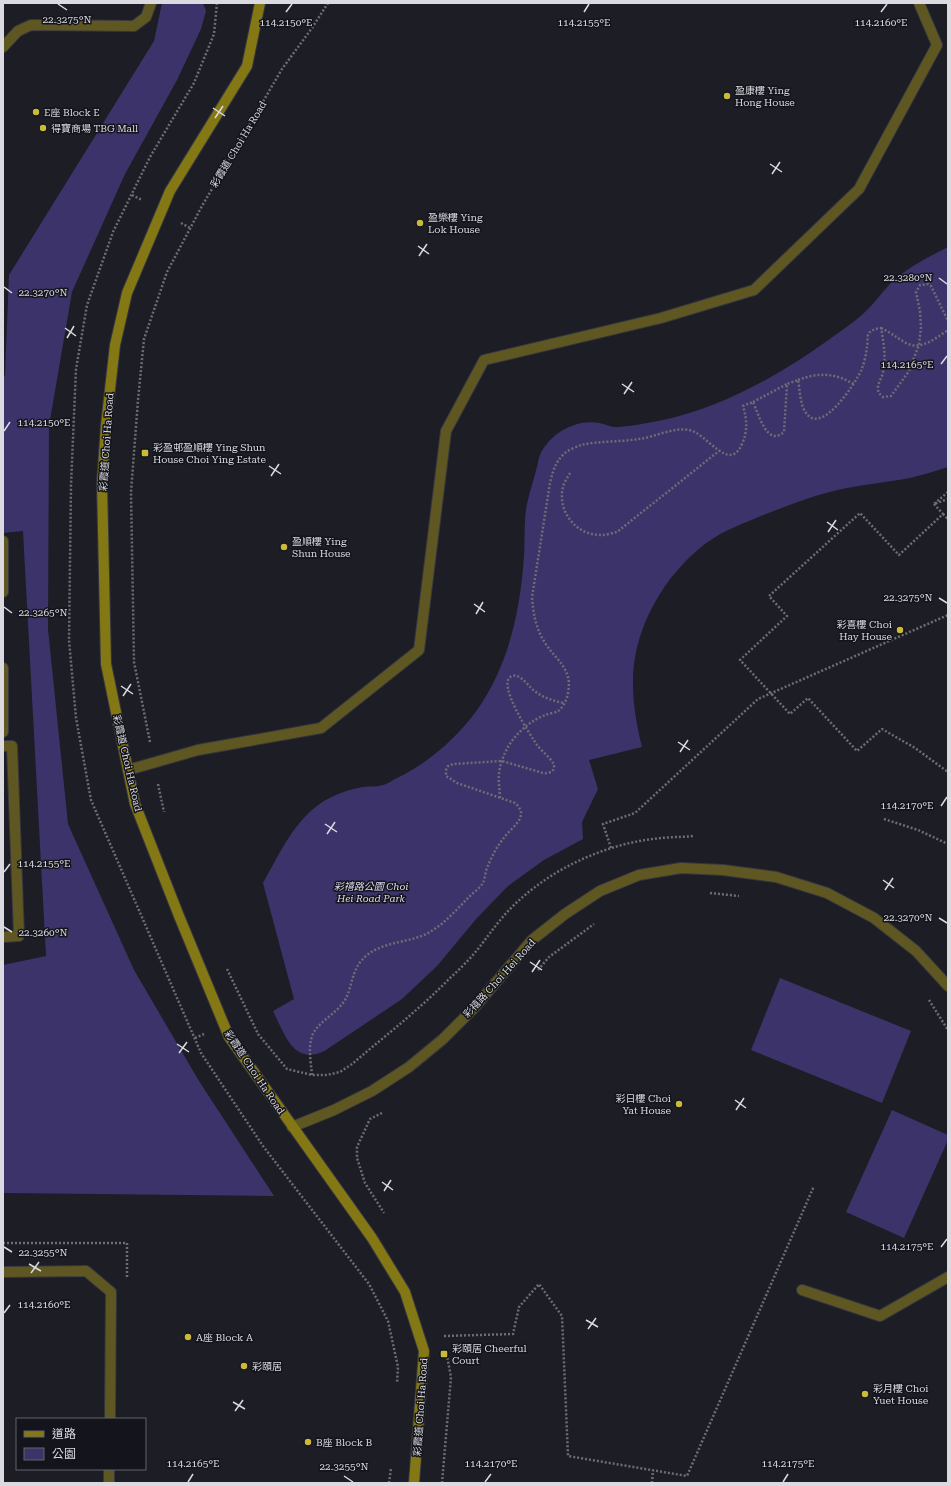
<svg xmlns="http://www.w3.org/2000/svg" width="951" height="1486" font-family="'Roboto Serif','Noto Sans TC',serif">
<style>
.green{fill:#3b336a}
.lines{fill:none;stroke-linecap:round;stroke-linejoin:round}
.lane-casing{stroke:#37373f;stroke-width:12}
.street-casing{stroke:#37373f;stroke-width:12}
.secondary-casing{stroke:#37373f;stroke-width:12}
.path{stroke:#6d6d74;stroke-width:2.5;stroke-dasharray:2 2;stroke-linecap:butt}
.lane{stroke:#5f5722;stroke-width:10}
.street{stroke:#5f5722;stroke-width:10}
.secondary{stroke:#847814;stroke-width:10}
.ticks{fill:none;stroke:#dadae0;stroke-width:1.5}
.poi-dot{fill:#cbba39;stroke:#14141c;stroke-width:1.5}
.labels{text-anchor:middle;stroke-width:3;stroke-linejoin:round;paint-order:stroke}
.poi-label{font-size:10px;fill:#dadae0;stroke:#14141c;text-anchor:start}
.street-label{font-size:10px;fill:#dadae0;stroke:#14141c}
.park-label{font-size:10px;font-style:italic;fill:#deddf1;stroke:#14141c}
.ticks-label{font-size:10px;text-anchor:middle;fill:#dadae0;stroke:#14141c;stroke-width:3;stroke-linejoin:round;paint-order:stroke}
</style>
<rect width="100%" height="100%" fill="#1d1d25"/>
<!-- green -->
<path class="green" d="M 162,3 L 203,3 L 206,11 L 201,29 L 177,80 L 125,174 L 72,292 L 49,426 L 48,629 L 68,824 L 134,970 L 199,1081 L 274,1196 L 3,1193 L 3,965 L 46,956 L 23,531 L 3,533 L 3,379 L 5,375 L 9,275 L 154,41 Z
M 948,247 L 948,467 C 935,471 923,475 910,478 C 884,483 856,485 830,492 C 806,498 784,507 761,516 C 742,524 722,531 705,544 C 663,576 632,631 633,684 C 633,706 637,726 642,747 L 589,760 L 598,789 L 582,822 L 583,839 L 544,860 L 508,886 L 477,918 L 437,966 L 402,999 L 326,1050 C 294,1067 285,1035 273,1011 L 294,999 L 263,883 C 280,853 294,820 324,801 C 336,794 350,789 363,787 C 370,786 377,787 383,785 C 388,784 393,780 397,778 C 424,765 447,746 466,724 C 506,678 520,616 524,556 C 525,541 524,525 526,510 C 528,496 533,483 536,470 C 538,465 538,459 540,455 C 550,433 576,419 599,423 C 606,424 612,428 619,427 C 651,424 685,416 715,404 C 755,388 792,366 827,341 C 839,332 852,324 864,313 C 875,303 884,289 895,279 C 911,266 930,256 948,247 Z
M 780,978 L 911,1031 L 882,1103 L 751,1050 Z
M 892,1110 L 948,1135 L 948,1140 L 904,1238 L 846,1212 Z"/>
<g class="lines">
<defs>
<path id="lane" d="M 3,47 L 18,31 L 31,25 L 134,26 L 146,17 L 151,3
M 3,541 L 3,592
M 3,668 L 3,732
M 3,746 L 12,746 L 19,936 L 3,937
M 128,770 L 198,750 L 321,728 L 419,650 L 446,431 L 484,360 L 661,318 L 754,290 L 859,189 L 937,45 L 919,3
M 3,1272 L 86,1271 L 111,1292 L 110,1419
M 802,1290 L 880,1316 L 948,1277
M 109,1483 L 109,1469"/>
<path id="street" d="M 292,1127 L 334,1110 L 372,1091 L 409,1067 L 443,1039 L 474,1008 L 532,940 L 565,914 L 600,891 L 639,875 L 681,868 L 723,870 L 776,877 L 827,893 L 874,918 L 916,951 L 948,986"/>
<path id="secondary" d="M 260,3 L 247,66 L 170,191 L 127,293 L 115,345 L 106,425 L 102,484 L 106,664 L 135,804 L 179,916 L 229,1037 L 372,1238 L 405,1292 L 424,1351 L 414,1483"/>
</defs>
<!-- lane casing -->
<use href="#lane" class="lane-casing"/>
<!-- street casing -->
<use href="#street" class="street-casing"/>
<!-- secondary casing -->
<use href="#secondary" class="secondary-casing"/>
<!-- path -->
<path class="path" d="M 217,3 L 214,34 L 194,83 L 150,157 L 113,232 L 87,305 L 76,369 L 71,485 L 69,640 L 76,718 L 91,800 L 201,1053 L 263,1146 L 369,1284 L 388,1321 L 398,1367 L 397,1383
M 132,195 L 142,200
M 181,223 L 190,228
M 881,328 C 890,332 897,338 906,343 C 921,351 936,338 948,330
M 798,380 C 820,372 834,373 854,384
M 753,402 L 787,384
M 570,473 C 568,477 564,482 563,487 C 557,511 576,536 602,535 C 606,535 612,533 617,532 L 719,451
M 948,492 L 934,504 L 948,499
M 934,504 L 943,514 L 899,555 L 860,513 L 769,596 L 787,616 L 740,660 L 790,714 L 808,698 L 857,751 L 882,729 L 915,748 L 948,772
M 943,514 L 948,519
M 150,742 L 134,662 L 131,492 L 138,400 L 144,339 L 167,272 L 202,206 L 282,69 L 312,28 L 328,3
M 158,784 L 164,812
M 500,798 C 500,790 498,782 499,774 C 501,752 516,731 535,720 C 538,718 542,716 546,715 C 549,713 555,713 558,711 C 563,708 567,699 568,693 C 573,669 556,660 545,643 C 536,629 533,613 532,597 L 550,483 C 553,471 555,462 565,453 C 568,450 576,447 581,445 C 598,441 620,442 639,439 C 655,437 673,427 689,430 C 707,433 729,474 742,444 C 748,430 747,420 743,406 L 753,402 C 759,415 767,447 784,432 L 787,384 L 798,380 C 800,390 800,405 806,413 C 822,436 855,383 861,371 C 864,364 866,355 867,347 C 868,344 867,339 868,335 C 870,330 875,329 881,328 C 884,344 886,357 883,372 C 882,378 877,384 878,390 C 879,394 881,395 883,397 L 891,396 L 909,371 L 919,345 L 921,327 L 920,311 L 916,292 L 920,285 L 928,284 L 931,286 L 948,321
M 884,819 L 918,830 L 948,844
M 611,848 L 603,824 L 635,813 L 758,699 L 948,615
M 710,893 L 739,896
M 227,969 L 258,1034 L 287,1069 L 312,1075 L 327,1075 L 340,1072 L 352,1064 C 385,1036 420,1009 450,978 C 461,968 472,957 481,945 C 491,932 500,919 512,907 C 550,869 606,843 661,838 C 672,837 683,837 694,836
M 538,970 L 549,957 L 594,924
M 929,1000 L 948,1030
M 195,1038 L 204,1034
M 312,1075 C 311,1063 308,1049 312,1036 C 317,1023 334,1015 343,1003 C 354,988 349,970 367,955 C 384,942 405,943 424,935 C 442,927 456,910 470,896 C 474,892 480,888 483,883 C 485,879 485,873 487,868 C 491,858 496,848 503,839 C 511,827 531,817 515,803 L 457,783 L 446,776 L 446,770 L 448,766 L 453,764 L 502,761 L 543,773 C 549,774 557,771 553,763 C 551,759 541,750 537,745 C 531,736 495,682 512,676 C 521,673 529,688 536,692 C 544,698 554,701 564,703
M 382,1113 L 370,1119 L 357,1147 L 357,1158 L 365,1183 L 384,1213
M 3,1243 L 127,1243 L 127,1277
M 444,1336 L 513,1334 L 519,1307 L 539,1284 L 562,1316 L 568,1456 L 687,1476 L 814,1186
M 389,1483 L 391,1468
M 442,1483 L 451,1377 L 447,1356
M 652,1483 L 653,1470"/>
<!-- lane -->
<use href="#lane" class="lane"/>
<!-- street -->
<use href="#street" class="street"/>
<!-- secondary -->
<use href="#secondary" class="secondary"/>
</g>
<!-- ticks -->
<path class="ticks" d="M 58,4 L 67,10M 286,12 L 292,4M 584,12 L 589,4M 881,12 L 887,4M 213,108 L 225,116M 215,118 L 223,106M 770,164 L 782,172M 772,174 L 780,162M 418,246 L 429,254M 419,256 L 427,244M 939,278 L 947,284M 4,287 L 12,293M 65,328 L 76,336M 67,338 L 74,326M 941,364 L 947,356M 622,384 L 634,392M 624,394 L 632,382M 4,431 L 10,422M 269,466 L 281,474M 271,476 L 279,464M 827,522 L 838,530M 828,532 L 836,520M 939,598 L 947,603M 474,604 L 485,612M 4,607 L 12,613M 476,614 L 483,602M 121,686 L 133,694M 123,696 L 131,684M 678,742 L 690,750M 680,752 L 688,740M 941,806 L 947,797M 325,824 L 337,832M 327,834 L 335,822M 4,872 L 10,864M 883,880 L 894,888M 885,890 L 893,878M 939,918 L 947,923M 4,927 L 12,932M 530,962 L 542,970M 532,972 L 540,960M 177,1044 L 189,1052M 179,1053 L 187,1042M 735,1100 L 746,1108M 736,1110 L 744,1098M 382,1182 L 393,1190M 384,1191 L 391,1180M 4,1247 L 12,1252M 941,1247 L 947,1239M 29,1264 L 41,1271M 31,1273 L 39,1262M 4,1313 L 10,1305M 586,1320 L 598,1327M 588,1329 L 596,1318M 233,1402 L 245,1409M 235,1411 L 243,1400M 344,1476 L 353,1482M 188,1482 L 193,1474M 485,1482 L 491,1474M 783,1482 L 788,1474"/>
<!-- markers -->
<g class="poi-dot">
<circle cx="727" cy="96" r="4"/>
<circle cx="36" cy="112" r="4"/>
<circle cx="43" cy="128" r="4"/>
<circle cx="420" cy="223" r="4"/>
<rect x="141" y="449" width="8" height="8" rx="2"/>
<circle cx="284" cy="547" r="4"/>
<circle cx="900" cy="630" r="4"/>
<circle cx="679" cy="1104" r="4"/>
<circle cx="188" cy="1337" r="4"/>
<rect x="440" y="1350" width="8" height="8" rx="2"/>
<circle cx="244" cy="1366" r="4"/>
<circle cx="865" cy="1394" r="4"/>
<circle cx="308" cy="1442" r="4"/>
</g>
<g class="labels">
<!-- poi labels -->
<g class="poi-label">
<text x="735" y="94">盈康樓 Ying<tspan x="735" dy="12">Hong House</tspan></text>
<text x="44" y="116">E座 Block E</text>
<text x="51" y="132">得寶商場 TBG Mall</text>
<text x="428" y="221">盈樂樓 Ying<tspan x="428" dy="12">Lok House</tspan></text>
<text x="153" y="451">彩盈邨盈順樓 Ying Shun<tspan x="153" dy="12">House Choi Ying Estate</tspan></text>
<text x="292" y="545">盈順樓 Ying<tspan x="292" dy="12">Shun House</tspan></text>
<text x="892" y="628" text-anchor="end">彩喜樓 Choi<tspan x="892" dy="12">Hay House</tspan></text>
<text x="671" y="1102" text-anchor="end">彩日樓 Choi<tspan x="671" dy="12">Yat House</tspan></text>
<text x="196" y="1341">A座 Block A</text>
<text x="452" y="1352">彩頤居 Cheerful<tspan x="452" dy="12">Court</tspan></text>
<text x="252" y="1370">彩頤居</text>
<text x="873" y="1392">彩月樓 Choi<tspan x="873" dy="12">Yuet House</tspan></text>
<text x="316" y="1446">B座 Block B</text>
</g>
<!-- street labels -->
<g class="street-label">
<text transform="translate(238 144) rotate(-59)" y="4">彩霞道 Choi Ha Road</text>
<text transform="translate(106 442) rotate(-86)" y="4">彩霞道 Choi Ha Road</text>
<text transform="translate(128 763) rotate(77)" y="4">彩霞道 Choi Ha Road</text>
<text transform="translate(499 978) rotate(-48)" y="4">彩禧路 Choi Hei Road</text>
<text transform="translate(255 1072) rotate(56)" y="4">彩霞道 Choi Ha Road</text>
<text transform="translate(420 1407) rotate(-86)" y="4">彩霞道 Choi Ha Road</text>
</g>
<!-- park labels -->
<g class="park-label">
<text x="371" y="890">彩禧路公園 Choi<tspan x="371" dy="12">Hei Road Park</tspan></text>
</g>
</g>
<g class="ticks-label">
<text x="67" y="23">22.3275°N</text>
<text x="286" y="26">114.2150°E</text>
<text x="584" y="26">114.2155°E</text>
<text x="881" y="26">114.2160°E</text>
<text x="908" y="281">22.3280°N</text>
<text x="43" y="296">22.3270°N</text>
<text x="907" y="368">114.2165°E</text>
<text x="44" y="426">114.2150°E</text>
<text x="908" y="601">22.3275°N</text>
<text x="43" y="616">22.3265°N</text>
<text x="907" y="809">114.2170°E</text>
<text x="44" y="867">114.2155°E</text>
<text x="908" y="921">22.3270°N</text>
<text x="43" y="936">22.3260°N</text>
<text x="907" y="1250">114.2175°E</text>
<text x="43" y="1256">22.3255°N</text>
<text x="44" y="1308">114.2160°E</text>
<text x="193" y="1467">114.2165°E</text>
<text x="491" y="1467">114.2170°E</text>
<text x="788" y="1467">114.2175°E</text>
<text x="344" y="1470">22.3255°N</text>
</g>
<!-- border -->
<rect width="951" height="1486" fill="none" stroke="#dadae0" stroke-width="8"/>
<!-- legend -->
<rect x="16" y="1418" width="130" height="52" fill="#14141c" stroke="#63636a"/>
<rect x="24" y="1431" width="20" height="6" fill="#847814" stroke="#63636a"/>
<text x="52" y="1438" font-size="12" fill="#dadae0">道路</text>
<rect x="24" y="1448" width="20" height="12" fill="#3b336a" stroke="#63636a"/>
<text x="52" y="1458" font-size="12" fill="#dadae0">公園</text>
</svg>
